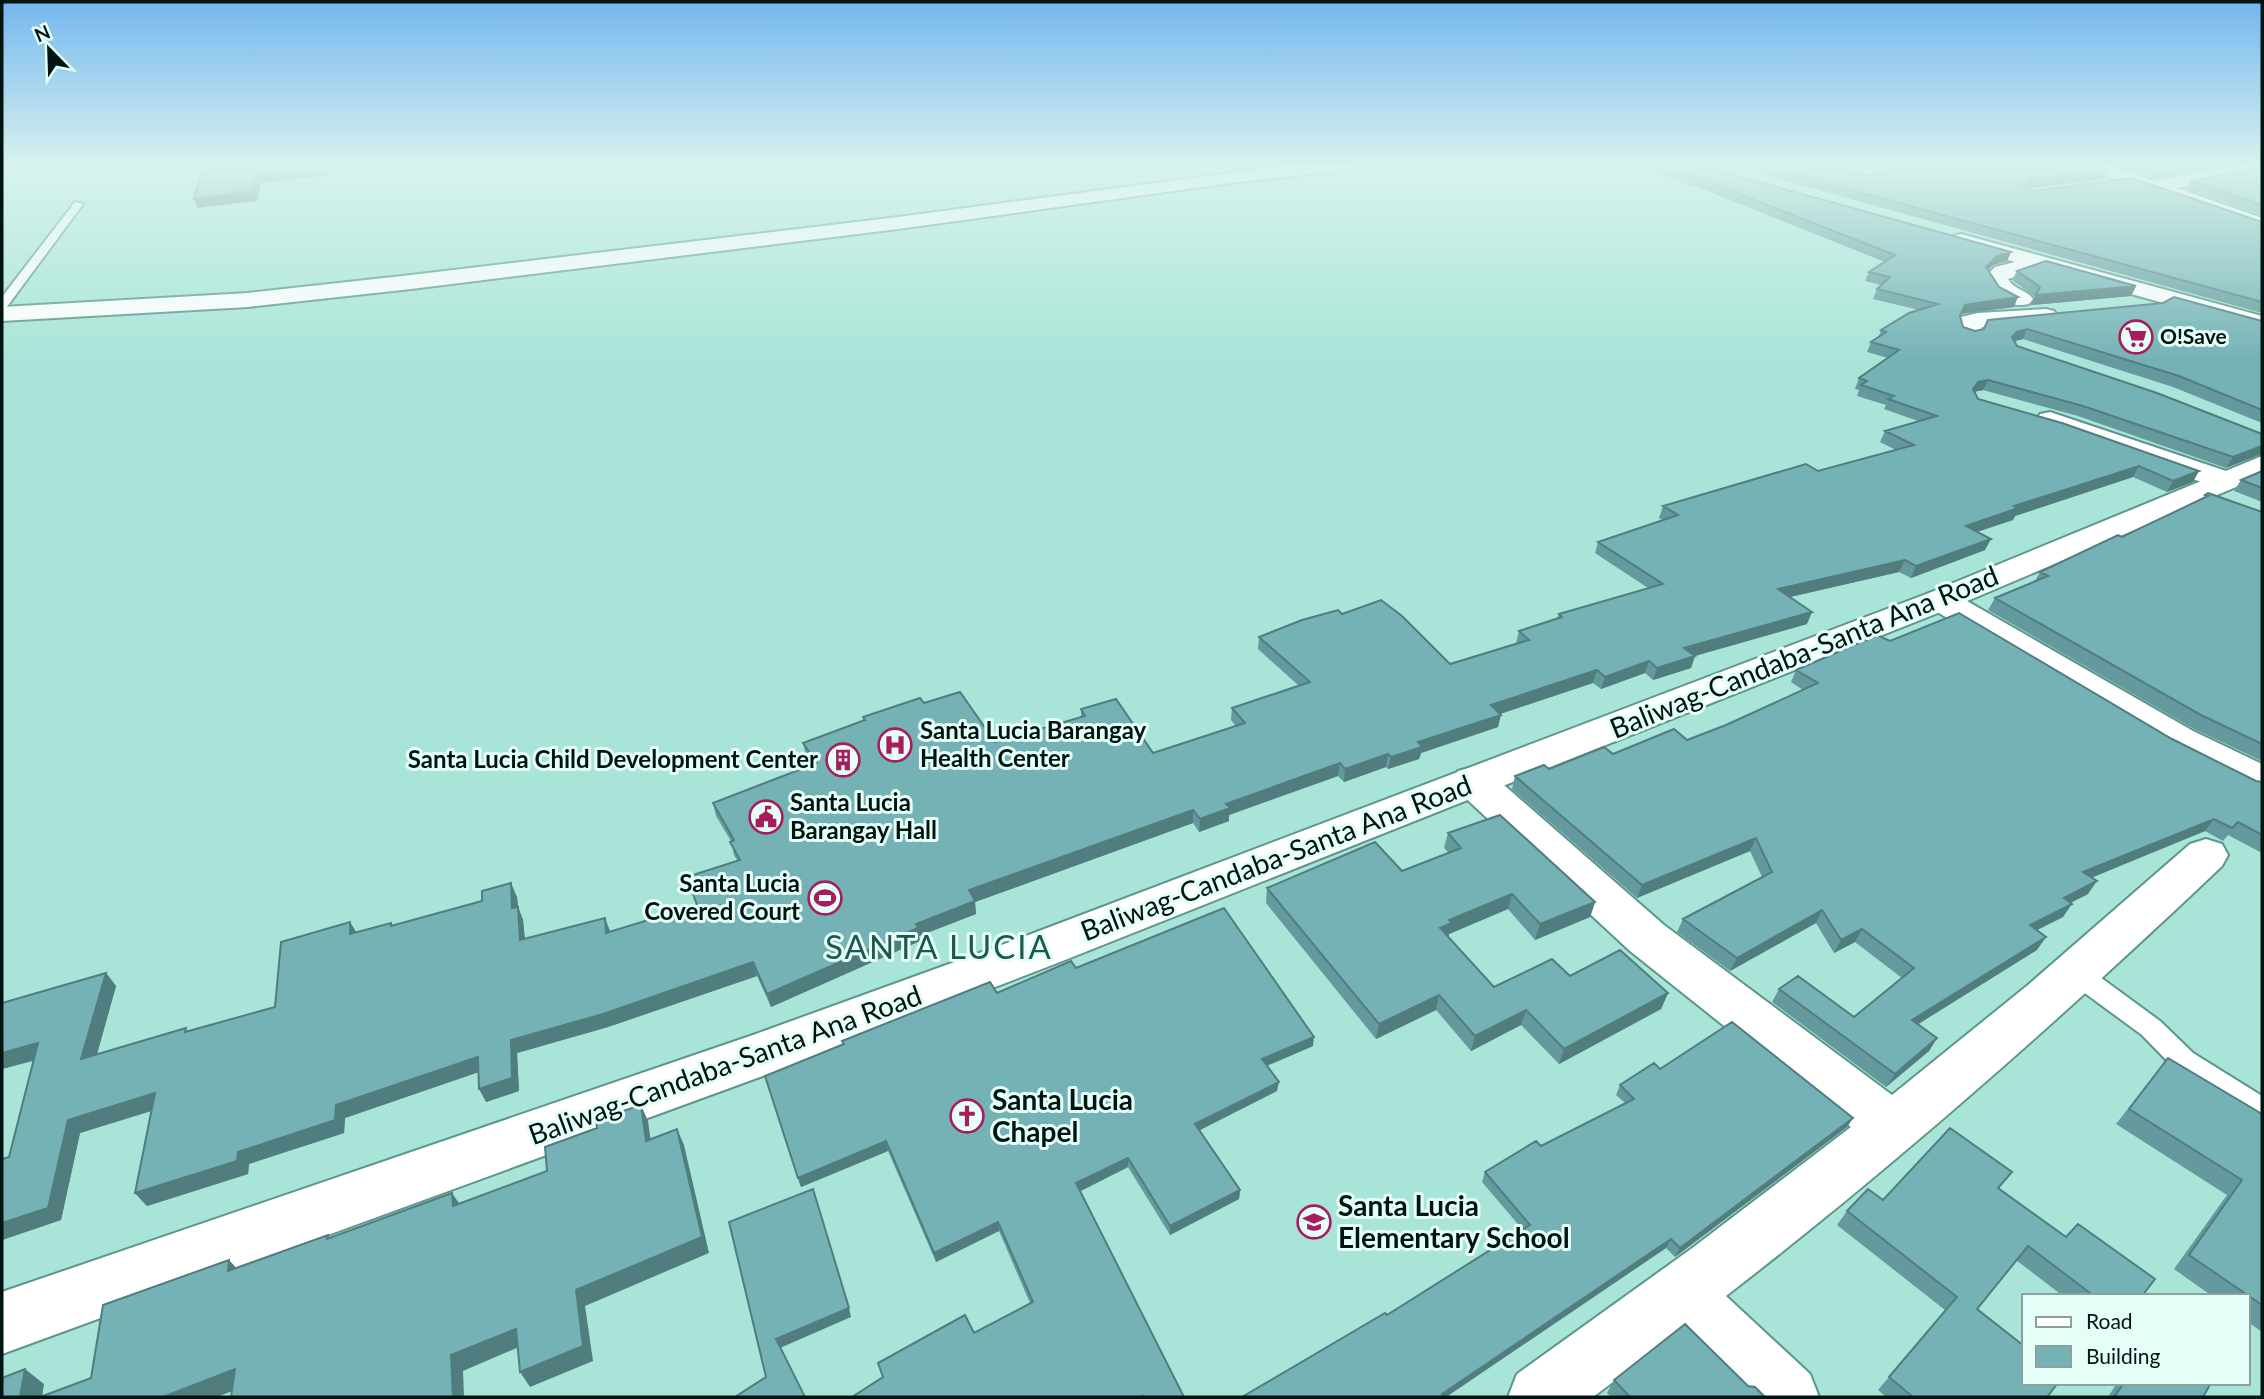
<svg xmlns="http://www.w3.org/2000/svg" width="2264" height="1399" font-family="Lato,sans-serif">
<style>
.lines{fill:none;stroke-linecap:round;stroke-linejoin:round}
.lane-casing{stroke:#5c968a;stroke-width:4}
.street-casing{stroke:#5c968a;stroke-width:4}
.primary-casing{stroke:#5c968a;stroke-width:4}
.lane{fill:#fff;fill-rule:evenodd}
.street{fill:#fff;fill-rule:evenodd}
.primary{fill:#fff;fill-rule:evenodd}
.wall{fill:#64999d}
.shaded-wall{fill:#517d7f}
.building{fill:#74b2b6;stroke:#517d7f;stroke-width:2}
.labels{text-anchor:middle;stroke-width:6;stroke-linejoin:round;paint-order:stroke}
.far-poi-label{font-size:21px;font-weight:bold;fill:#001511;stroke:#e6fef8;text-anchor:start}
.poi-label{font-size:24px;font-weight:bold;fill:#001511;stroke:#e6fef8;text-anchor:start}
.near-street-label{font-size:28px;fill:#001511;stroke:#e6fef8}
.near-poi-label{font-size:28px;font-weight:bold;fill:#001511;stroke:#e6fef8;text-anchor:start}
.near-quarter-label{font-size:33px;letter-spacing:2px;fill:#1b594e;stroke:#e6fef8}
</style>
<rect width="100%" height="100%" fill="#a8e5d8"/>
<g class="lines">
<defs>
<path id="lane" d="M 75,202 L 83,204 L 6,308 L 2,308 L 2,297 Z
M 2076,963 L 2085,966 L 2160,1021 L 2193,1053 L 2262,1096 L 2262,1122 L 2252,1118 L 2175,1069 L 2142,1035 L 2067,980 L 2064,973 L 2067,966 Z"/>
<path id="street" d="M 1291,165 L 1356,165 L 1347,170 L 1238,182 L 898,229 L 411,289 L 248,307 L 2,321 L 2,307 L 248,293 L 411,275 L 898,217 Z
M 2083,165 L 2110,165 L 2155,181 L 2242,165 L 2262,165 L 2262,172 L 2177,188 L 2262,218 L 2262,231 L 2086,169 Z
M 1961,234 L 2262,316 L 2262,330 L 2040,269 L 2008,279 C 2014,290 2026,289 2033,299 L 2029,304 C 2008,309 1993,295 1985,277 L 1995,267 L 2015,262 L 1954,244 L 1950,240 L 1954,236 Z
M 2046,309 L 2054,311 L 2058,316 L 2054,321 L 1982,327 L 1979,336 L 1970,338 L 1961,336 C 1957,329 1957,324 1961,317 L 1978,313 Z
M 2050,412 L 2235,474 L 2239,480 L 2235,486 L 2224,489 L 2213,486 L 2040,426 L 2036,420 L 2040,414 Z
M 1941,590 L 1953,593 L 2193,731 L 2262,764 L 2262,795 L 2247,791 L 2165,749 L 1929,607 L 1924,600 L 1929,593 Z
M 1473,767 L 1488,771 L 1664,925 L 1892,1095 L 2028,985 L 2190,844 L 2206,839 L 2222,844 L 2228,855 L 2222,866 C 2063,1017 1899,1162 1726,1296 L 1810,1374 L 1819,1397 L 1741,1397 L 1677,1334 L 1593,1397 L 1508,1397 L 1517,1374 L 1691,1249 L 1851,1127 L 1630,951 L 1458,791 L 1452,781 L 1458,771 Z"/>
<path id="primary" d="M 2262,456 L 2262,476 L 1953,607 L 1060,962 L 782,1069 L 2,1354 L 2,1292 L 753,1035 L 1026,936 L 1929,593 Z"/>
</defs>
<!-- lane casing -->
<use href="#lane" class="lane-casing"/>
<!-- street casing -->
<use href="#street" class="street-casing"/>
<!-- primary casing -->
<use href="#primary" class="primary-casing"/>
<!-- lane -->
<use href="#lane" class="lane"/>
<!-- street -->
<use href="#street" class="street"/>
<!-- primary -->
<use href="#primary" class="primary"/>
</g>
<!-- wall -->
<path class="wall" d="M 1646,165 L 1698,165 L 2011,252 L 2007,261 L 1993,265 L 1988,270 L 2014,307 L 1960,314 L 1960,316 L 1963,327 L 1975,331 L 2262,321 L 2262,423 L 2173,387 L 2023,339 L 2014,341 L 2017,346 L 2262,434 L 2226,468 L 2078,416 L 1983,390 L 1974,392 L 1978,399 L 2193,482 L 2167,492 L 2133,477 L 2015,516 L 2013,520 L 1977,532 L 1985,550 L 1911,578 L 1899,572 L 1790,597 L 1807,624 L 1695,656 L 1691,668 L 1653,680 L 1645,673 L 1601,689 L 1593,683 L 1500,714 L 1498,727 L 1421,753 L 1419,759 L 1388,769 L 1386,767 L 1344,782 L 1338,776 L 1229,815 L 1229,821 L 1199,832 L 1193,823 L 975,902 L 976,914 L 919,936 L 920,941 L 771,1007 L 757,976 L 608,1027 L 517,1053 L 519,1091 L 486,1102 L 478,1072 L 345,1118 L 344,1133 L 249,1164 L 248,1174 L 147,1206 L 135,1193 L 152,1111 L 80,1133 L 61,1220 L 2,1240 L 2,1159 L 9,1157 L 33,1061 L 2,1069 L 106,973 L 116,986 L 97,1054 L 188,1031 L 275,1007 L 350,922 L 356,933 L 392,925 L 517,897 L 518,907 L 523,920 L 525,939 L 610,932 L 697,905 L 737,860 L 734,855 L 731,841 L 716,816 L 713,803 L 812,765 L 806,756 L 803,743 L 864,721 L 863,717 L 924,703 L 995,742 L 1081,717 L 1081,709 L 1153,753 L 1236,726 L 1231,720 L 1232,708 L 1299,686 L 1258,649 L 1259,637 L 1342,614 L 1450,664 L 1516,643 L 1519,631 L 1557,618 L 1559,614 L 1648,588 L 1595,553 L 1598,542 L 1663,520 L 1659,518 L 1663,506 L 1818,471 L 1896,450 L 1880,442 L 1885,431 L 1918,421 L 1884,409 L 1886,405 L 1857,396 L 1859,390 L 1855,389 L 1859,378 L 1888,358 L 1867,352 L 1871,342 L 1879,336 L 1881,330 L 1919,310 L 1873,299 L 1877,289 L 1881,285 L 1865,281 L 1869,272 L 1885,262 L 1702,189 L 1647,170 L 1648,166 Z
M 1728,165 L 1826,165 L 1867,176 L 2105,179 L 2027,189 L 2032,191 L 2262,222 L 2262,313 Z
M 2118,165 L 2227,165 L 2155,178 Z
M 2262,167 L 2262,215 L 2187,189 L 2191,181 Z
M 2017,271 L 2136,286 L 2131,296 L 2031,305 L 2035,297 L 2012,280 Z
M 2262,471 L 2262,502 L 2234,491 L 2241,480 Z
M 2205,495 L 2262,512 L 2262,761 L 2194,729 L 1988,610 L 1995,598 L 2035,581 L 2040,572 L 2122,537 L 2202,499 Z
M 1890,641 L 2172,739 L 2256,781 L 2262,782 L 2262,853 L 2228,835 L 2223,841 L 2205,831 L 2092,877 L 2088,894 L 2071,902 L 2063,917 L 2037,930 L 2037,950 L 1918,1024 L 1937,1038 L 1929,1051 L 1886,1087 L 1772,1002 L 1779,989 L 1854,1017 L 1902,978 L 1855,942 L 1834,953 L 1816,923 L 1730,971 L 1677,932 L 1683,919 L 1762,877 L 1750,851 L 1637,898 L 1512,789 L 1515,776 L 1613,754 L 1687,740 L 1726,725 L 1803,690 L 1791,682 L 1796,670 Z
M 1448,833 L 1595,902 L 1590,917 L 1535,940 L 1508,909 L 1449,934 L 1448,937 L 1494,987 L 1570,976 L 1668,993 L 1661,1009 L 1559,1064 L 1521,1025 L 1471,1051 L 1436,1010 L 1376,1039 L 1266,903 L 1267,888 L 1402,871 L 1449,853 L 1444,848 Z
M 1076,968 L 1313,1046 L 1267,1066 L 1277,1091 L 1200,1130 L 1240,1190 L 1239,1199 L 1170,1235 L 1128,1167 L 1080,1191 L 1184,1397 L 852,1397 L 883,1378 L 878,1363 L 974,1333 L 1030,1303 L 999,1231 L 936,1262 L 888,1151 L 801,1187 L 765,1076 L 843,1045 L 842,1041 Z
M 2168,1058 L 2262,1114 L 2262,1332 L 2248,1322 L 2248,1296 L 2212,1296 L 2174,1269 L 2227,1195 L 2116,1124 Z
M 1660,1069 L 1853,1118 L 1847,1127 L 1675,1257 L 1666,1248 L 1446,1397 L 1242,1397 L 1387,1315 L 1523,1230 L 1482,1182 L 1485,1172 L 1541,1146 L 1625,1103 L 1616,1095 L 1620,1085 Z
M 1999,1188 L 2065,1237 L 2078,1224 L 2142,1296 L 2063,1296 L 2016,1260 L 1977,1309 L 2047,1397 L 1886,1397 L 1878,1390 L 1945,1310 L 1837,1225 L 1847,1211 L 1883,1200 Z
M 1614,1380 L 1748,1386 L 1765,1397 L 1611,1397 L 1607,1393 Z
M 2117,1383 L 2211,1383 L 2203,1397 L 2108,1397 Z"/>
<!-- shaded-wall -->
<path class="shaded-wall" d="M 325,165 L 329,165 L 328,175 L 261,183 L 257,201 L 198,208 L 194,199 L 257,173 Z
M 2187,165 L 2227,165 L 2155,178 L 2159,170 Z
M 2109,170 L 2105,179 L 2028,188 L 2024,187 L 2031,180 Z
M 2011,252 L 2007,261 L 1993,265 L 1982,277 L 1986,267 L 1997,256 Z
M 2136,286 L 2131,296 L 2031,305 L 2036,295 Z
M 2018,297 L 2014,307 L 1960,314 L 1965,305 Z
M 2027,329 L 2023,339 L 2012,342 L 2012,337 L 2017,332 Z
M 1988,380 L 1983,390 L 1973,392 L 1973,389 L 1978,382 Z
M 2262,446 L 2262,454 L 2226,468 L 2233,457 Z
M 2139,466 L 2133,477 L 2015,516 L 2013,520 L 1961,537 L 1966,526 L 2014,506 Z
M 2199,471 L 2193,482 L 2167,492 L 2173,481 Z
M 1991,539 L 1985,550 L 1911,578 L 1916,566 Z
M 1905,560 L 1899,572 L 1773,601 L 1778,589 Z
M 1812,612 L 1807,624 L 1680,660 L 1684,648 Z
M 1695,656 L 1691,668 L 1653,680 L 1657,668 Z
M 1649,661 L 1645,673 L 1601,689 L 1605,677 Z
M 1597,670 L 1593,683 L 1488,718 L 1491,705 Z
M 1501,715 L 1498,727 L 1421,753 L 1419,759 L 1388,769 L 1391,757 L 1418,742 Z
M 1388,754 L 1386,767 L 1344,782 L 1345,769 Z
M 1340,763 L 1338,776 L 1229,815 L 1229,821 L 1199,832 L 1200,819 L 1226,804 Z
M 1193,810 L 1193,823 L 975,902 L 976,914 L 919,936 L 920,941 L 771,1007 L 767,994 L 969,890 Z
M 2214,819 L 2205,831 L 2074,885 L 2083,872 Z
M 1756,838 L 1750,851 L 1637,898 L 1642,885 Z
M 2097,881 L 2088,894 L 2055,911 L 2064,898 Z
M 511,883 L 517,897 L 518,907 L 523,920 L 526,953 L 520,940 L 512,908 Z
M 1512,894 L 1508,909 L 1449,934 L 1448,939 L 1440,928 L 1449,920 Z
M 1595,902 L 1590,917 L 1535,940 L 1540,924 Z
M 2072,904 L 2063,917 L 2021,938 L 2030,925 Z
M 1822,910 L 1816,923 L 1730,971 L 1737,958 Z
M 605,918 L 610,931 L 611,946 L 606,933 Z
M 350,922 L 358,935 L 350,934 Z
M 1862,929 L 1855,942 L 1834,953 L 1841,940 Z
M 2046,937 L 2037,950 L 1904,1033 L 1912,1020 Z
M 753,962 L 757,976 L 608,1027 L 517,1053 L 519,1091 L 486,1102 L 479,1089 L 511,1040 Z
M 106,973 L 116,986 L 92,1072 L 81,1059 Z
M 1668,993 L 1661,1009 L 1559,1064 L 1564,1049 Z
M 1439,995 L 1436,1010 L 1376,1039 L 1379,1024 Z
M 1526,1010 L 1521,1025 L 1471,1051 L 1475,1036 Z
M 1314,1037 L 1313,1046 L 1261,1068 L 1262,1059 Z
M 1937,1038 L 1929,1051 L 1886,1087 L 1895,1074 Z
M 38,1043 L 49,1056 L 2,1069 L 2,1053 Z
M 478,1057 L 485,1070 L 345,1118 L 344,1133 L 249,1164 L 248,1174 L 147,1206 L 135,1193 L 238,1152 L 336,1105 Z
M 1279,1082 L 1277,1091 L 1194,1133 L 1195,1124 Z
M 155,1093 L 166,1106 L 80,1133 L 61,1220 L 2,1240 L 2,1223 L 68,1120 Z
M 641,1105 L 648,1121 L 653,1157 L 646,1141 Z
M 1853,1118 L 1847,1127 L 1675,1257 L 1680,1248 Z
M 677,1129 L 684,1145 L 709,1253 L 585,1306 L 593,1361 L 530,1387 L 520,1372 L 576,1290 Z
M 886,1141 L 888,1151 L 801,1187 L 798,1178 Z
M 1128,1158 L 1128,1167 L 1077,1193 L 1076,1183 Z
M 1240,1190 L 1239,1199 L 1170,1235 L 1170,1226 Z
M 452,1193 L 463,1209 L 453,1206 Z
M 998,1222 L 999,1231 L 936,1262 L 934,1253 Z
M 1671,1239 L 1666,1248 L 1446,1397 L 1440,1397 L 1442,1394 Z
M 229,1260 L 243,1275 L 228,1271 Z
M 849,1308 L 851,1317 L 780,1348 L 776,1339 Z
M 516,1329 L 526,1344 L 463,1371 L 464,1397 L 453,1397 L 451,1355 Z
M 25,1369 L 44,1384 L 42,1397 L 20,1397 Z
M 235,1369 L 250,1384 L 217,1397 L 163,1397 Z"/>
<!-- building -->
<path class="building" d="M 204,165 L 325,165 L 257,173 L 253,191 L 194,199 Z
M 1659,165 L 1698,165 L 2011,252 L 1997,256 L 1986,267 L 1999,287 L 2018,297 L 1965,305 L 1960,316 L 1963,327 L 1975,331 L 1984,329 L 1988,320 L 2163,303 L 2174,297 L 2262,321 L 2262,410 L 2179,376 L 2027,329 L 2017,332 L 2012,337 L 2017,346 L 2157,393 L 2262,434 L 2262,446 L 2233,457 L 2083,406 L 1988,380 L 1978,382 L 1973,389 L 1978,399 L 2062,423 L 2199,471 L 2173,481 L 2139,466 L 2014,506 L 2018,508 L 1966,526 L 1991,539 L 1916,566 L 1905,560 L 1778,589 L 1812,612 L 1684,648 L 1695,656 L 1657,668 L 1649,661 L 1605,677 L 1597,670 L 1491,705 L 1501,715 L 1418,742 L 1422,747 L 1391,757 L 1388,754 L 1345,769 L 1340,763 L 1226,804 L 1230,808 L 1200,819 L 1193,810 L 969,890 L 975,901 L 916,924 L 918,928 L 767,994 L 753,962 L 603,1014 L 511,1040 L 512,1078 L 479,1089 L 478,1057 L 336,1105 L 335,1120 L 238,1152 L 237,1161 L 135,1193 L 155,1093 L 68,1120 L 48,1208 L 2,1223 L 2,1159 L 9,1157 L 38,1043 L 2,1053 L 2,1003 L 106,973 L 81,1059 L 186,1028 L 185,1032 L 275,1007 L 281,942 L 350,922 L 350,934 L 391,923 L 391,926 L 482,901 L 482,891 L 511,883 L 512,908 L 518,907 L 520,940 L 605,918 L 606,933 L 697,905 L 687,877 L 740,860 L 730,842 L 734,840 L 713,803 L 817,763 L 803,743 L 865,720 L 863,717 L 920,698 L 924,703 L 960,692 L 995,742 L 1085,716 L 1081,709 L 1116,699 L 1153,753 L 1245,723 L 1232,708 L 1310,682 L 1259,637 L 1302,620 L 1338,610 L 1342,614 L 1381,600 L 1402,616 L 1450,664 L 1529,640 L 1519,631 L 1562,617 L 1559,614 L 1663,584 L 1598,542 L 1678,515 L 1663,506 L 1806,464 L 1818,471 L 1914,445 L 1885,431 L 1937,416 L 1888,399 L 1894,396 L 1861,385 L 1867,381 L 1859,378 L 1899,350 L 1871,342 L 1886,332 L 1881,330 L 1909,313 L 1938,304 L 1877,289 L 1890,277 L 1869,272 L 1895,255 L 1704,180 Z
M 1760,165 L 1826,165 L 1867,176 L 1916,165 L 2094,165 L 2109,170 L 2031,180 L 2024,187 L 2032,191 L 2132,178 L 2262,222 L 2262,302 Z
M 2145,165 L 2187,165 L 2159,170 Z
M 2262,167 L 2262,205 L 2191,181 Z
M 2046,261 L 2136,286 L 2036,295 L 2040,287 L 2017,271 Z
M 2262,471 L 2262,488 L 2241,480 Z
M 2208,493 L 2262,512 L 2262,744 L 2203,716 L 1995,598 L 2048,576 L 2040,572 L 2118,535 L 2122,537 L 2208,496 L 2205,495 Z
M 1959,613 L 2172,739 L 2256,781 L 2262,782 L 2262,835 L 2238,822 L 2232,828 L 2214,819 L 2083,872 L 2097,881 L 2064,898 L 2072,904 L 2030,925 L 2046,937 L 1912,1020 L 1937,1038 L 1895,1074 L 1779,989 L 1798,976 L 1854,1017 L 1914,968 L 1862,929 L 1841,940 L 1822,910 L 1737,958 L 1683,919 L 1772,872 L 1756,838 L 1642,885 L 1515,776 L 1544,765 L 1549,769 L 1604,747 L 1613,754 L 1674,729 L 1687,740 L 1726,725 L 1818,683 L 1796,670 L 1877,635 L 1890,641 Z
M 1500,815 L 1595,902 L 1540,924 L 1512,894 L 1449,920 L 1452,923 L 1440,928 L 1494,987 L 1552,959 L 1570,976 L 1620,950 L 1668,993 L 1564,1049 L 1526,1010 L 1475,1036 L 1439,995 L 1379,1024 L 1267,888 L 1375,842 L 1402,871 L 1461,848 L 1448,833 Z
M 1224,908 L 1314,1037 L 1262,1059 L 1279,1082 L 1195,1124 L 1240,1190 L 1170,1226 L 1128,1158 L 1076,1183 L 1184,1397 L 1143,1397 L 1143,1396 L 1140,1397 L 852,1397 L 883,1377 L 878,1363 L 965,1315 L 974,1333 L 1033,1302 L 998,1222 L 934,1253 L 886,1141 L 798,1178 L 765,1076 L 844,1044 L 842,1041 L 990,982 L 997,993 L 1071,961 L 1076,968 Z
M 1732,1022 L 1853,1118 L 1680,1248 L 1671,1239 L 1442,1394 L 1444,1397 L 1242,1397 L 1385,1313 L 1387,1315 L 1530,1225 L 1485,1172 L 1536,1141 L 1541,1146 L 1634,1099 L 1620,1085 L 1654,1063 L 1660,1069 Z
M 2168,1058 L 2262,1114 L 2262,1305 L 2189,1255 L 2242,1180 L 2129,1109 Z
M 641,1105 L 646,1141 L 677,1129 L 702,1237 L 576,1290 L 583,1346 L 520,1372 L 516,1329 L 451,1355 L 453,1397 L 231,1397 L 235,1369 L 163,1397 L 40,1397 L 91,1378 L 103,1305 L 229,1260 L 228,1271 L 328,1235 L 327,1239 L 452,1193 L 453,1206 L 547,1171 L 545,1147 L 597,1128 L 596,1120 Z
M 1950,1128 L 2012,1172 L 1998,1188 L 2066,1237 L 2078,1224 L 2155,1279 L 2142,1296 L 2094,1296 L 2028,1246 L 1977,1309 L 2024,1346 L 2024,1383 L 2058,1383 L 2047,1397 L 1913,1397 L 1889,1377 L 1957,1297 L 1847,1211 L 1868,1189 L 1883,1200 Z
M 813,1189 L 849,1308 L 776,1339 L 805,1397 L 735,1397 L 766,1377 L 729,1222 Z
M 1685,1324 L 1748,1386 L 1755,1387 L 1765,1397 L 1630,1397 L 1614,1380 Z
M 25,1369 L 20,1397 L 2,1397 L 2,1378 Z
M 2124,1383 L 2211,1383 L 2203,1397 L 2114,1397 Z"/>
<!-- sky -->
<linearGradient id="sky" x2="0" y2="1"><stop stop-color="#74b7ee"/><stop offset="0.46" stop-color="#d8f3ed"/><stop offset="1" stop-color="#d8f3ed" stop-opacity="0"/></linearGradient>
<rect width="2264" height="361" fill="url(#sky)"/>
<!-- icons -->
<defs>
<symbol id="supermarket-ring" viewBox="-11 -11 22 22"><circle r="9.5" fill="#e6fef8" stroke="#a91c5c" stroke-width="1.5"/><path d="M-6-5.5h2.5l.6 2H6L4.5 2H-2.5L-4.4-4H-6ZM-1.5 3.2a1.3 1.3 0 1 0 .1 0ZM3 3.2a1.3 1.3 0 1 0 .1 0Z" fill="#a91c5c"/></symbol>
<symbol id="hospital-ring" viewBox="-11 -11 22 22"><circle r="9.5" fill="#e6fef8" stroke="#a91c5c" stroke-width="1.5"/><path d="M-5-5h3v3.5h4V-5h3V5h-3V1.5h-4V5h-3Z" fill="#a91c5c"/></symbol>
<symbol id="building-ring" viewBox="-11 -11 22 22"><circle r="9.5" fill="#e6fef8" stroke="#a91c5c" stroke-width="1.5"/><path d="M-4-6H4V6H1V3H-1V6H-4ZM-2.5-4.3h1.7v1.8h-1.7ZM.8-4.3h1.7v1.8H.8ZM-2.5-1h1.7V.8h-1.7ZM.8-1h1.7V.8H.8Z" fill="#a91c5c"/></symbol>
<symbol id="civic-ring" viewBox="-11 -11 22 22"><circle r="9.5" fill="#e6fef8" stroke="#a91c5c" stroke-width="1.5"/><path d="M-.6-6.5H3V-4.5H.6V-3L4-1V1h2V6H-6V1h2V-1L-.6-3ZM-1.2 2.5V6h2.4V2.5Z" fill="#a91c5c"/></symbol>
<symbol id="stadium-ring" viewBox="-11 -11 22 22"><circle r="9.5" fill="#e6fef8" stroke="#a91c5c" stroke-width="1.5"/><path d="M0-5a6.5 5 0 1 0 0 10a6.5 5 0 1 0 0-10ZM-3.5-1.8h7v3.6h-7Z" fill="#a91c5c"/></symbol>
<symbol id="church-ring" viewBox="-11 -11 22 22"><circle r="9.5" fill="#e6fef8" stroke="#a91c5c" stroke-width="1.5"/><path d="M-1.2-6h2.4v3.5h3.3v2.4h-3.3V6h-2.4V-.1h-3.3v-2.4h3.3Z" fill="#a91c5c"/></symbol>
<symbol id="school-ring" viewBox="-11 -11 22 22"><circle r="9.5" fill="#e6fef8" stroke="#a91c5c" stroke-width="1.5"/><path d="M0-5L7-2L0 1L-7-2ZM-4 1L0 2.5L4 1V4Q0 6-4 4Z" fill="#a91c5c"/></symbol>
</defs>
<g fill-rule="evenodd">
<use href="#supermarket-ring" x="2117" y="318" width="38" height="38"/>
<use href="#hospital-ring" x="876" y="726" width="38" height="38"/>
<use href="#building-ring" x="824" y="741" width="38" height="38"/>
<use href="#civic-ring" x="747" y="798" width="38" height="38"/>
<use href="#stadium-ring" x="806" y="879" width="38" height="38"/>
<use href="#church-ring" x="948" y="1097" width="38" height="38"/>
<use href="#school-ring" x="1295" y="1203" width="38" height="38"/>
</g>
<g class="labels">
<!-- far-poi labels -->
<g class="far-poi-label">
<text x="2160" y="344">O!Save</text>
</g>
<!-- poi labels -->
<g class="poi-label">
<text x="920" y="739">Santa Lucia Barangay<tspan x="920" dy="28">Health Center</tspan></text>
<text x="818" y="768" text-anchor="end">Santa Lucia Child Development Center</text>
<text x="790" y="811">Santa Lucia<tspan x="790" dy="28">Barangay Hall</tspan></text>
<text x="800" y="892" text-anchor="end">Santa Lucia<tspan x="800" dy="28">Covered Court</tspan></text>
</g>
<!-- near-street labels -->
<g class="near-street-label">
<text transform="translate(1804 652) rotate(-22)" y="10">Baliwag-Candaba-Santa Ana Road</text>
<text transform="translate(1276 858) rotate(-21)" y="10">Baliwag-Candaba-Santa Ana Road</text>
<text transform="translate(725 1065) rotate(-20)" y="10">Baliwag-Candaba-Santa Ana Road</text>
</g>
<!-- near-poi labels -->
<g class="near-poi-label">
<text x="992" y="1110">Santa Lucia<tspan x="992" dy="32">Chapel</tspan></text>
<text x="1338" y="1216">Santa Lucia<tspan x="1338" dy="32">Elementary School</tspan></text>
</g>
<!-- near-quarter labels -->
<g class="near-quarter-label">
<text x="939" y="959">SANTA LUCIA</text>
</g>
</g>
<!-- border -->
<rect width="2264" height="1399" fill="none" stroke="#001511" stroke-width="7"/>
<!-- legend -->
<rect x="2022" y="1294" width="228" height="91" fill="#e6fef8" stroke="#8aa19c" stroke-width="2"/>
<rect x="2036" y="1317" width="35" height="10" fill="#ffffff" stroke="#8aa19c" stroke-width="2"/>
<text x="2086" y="1329" font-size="21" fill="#001511">Road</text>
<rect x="2036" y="1346" width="35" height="21" fill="#74b2b6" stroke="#8aa19c" stroke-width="2"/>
<text x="2086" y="1364" font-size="21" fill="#001511">Building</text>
<!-- north arrow -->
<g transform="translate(49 49) rotate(337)" stroke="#e6fef8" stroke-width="5" paint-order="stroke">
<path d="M0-5L12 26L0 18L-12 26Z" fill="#001511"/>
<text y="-10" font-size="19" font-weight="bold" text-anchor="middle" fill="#001511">N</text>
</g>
</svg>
